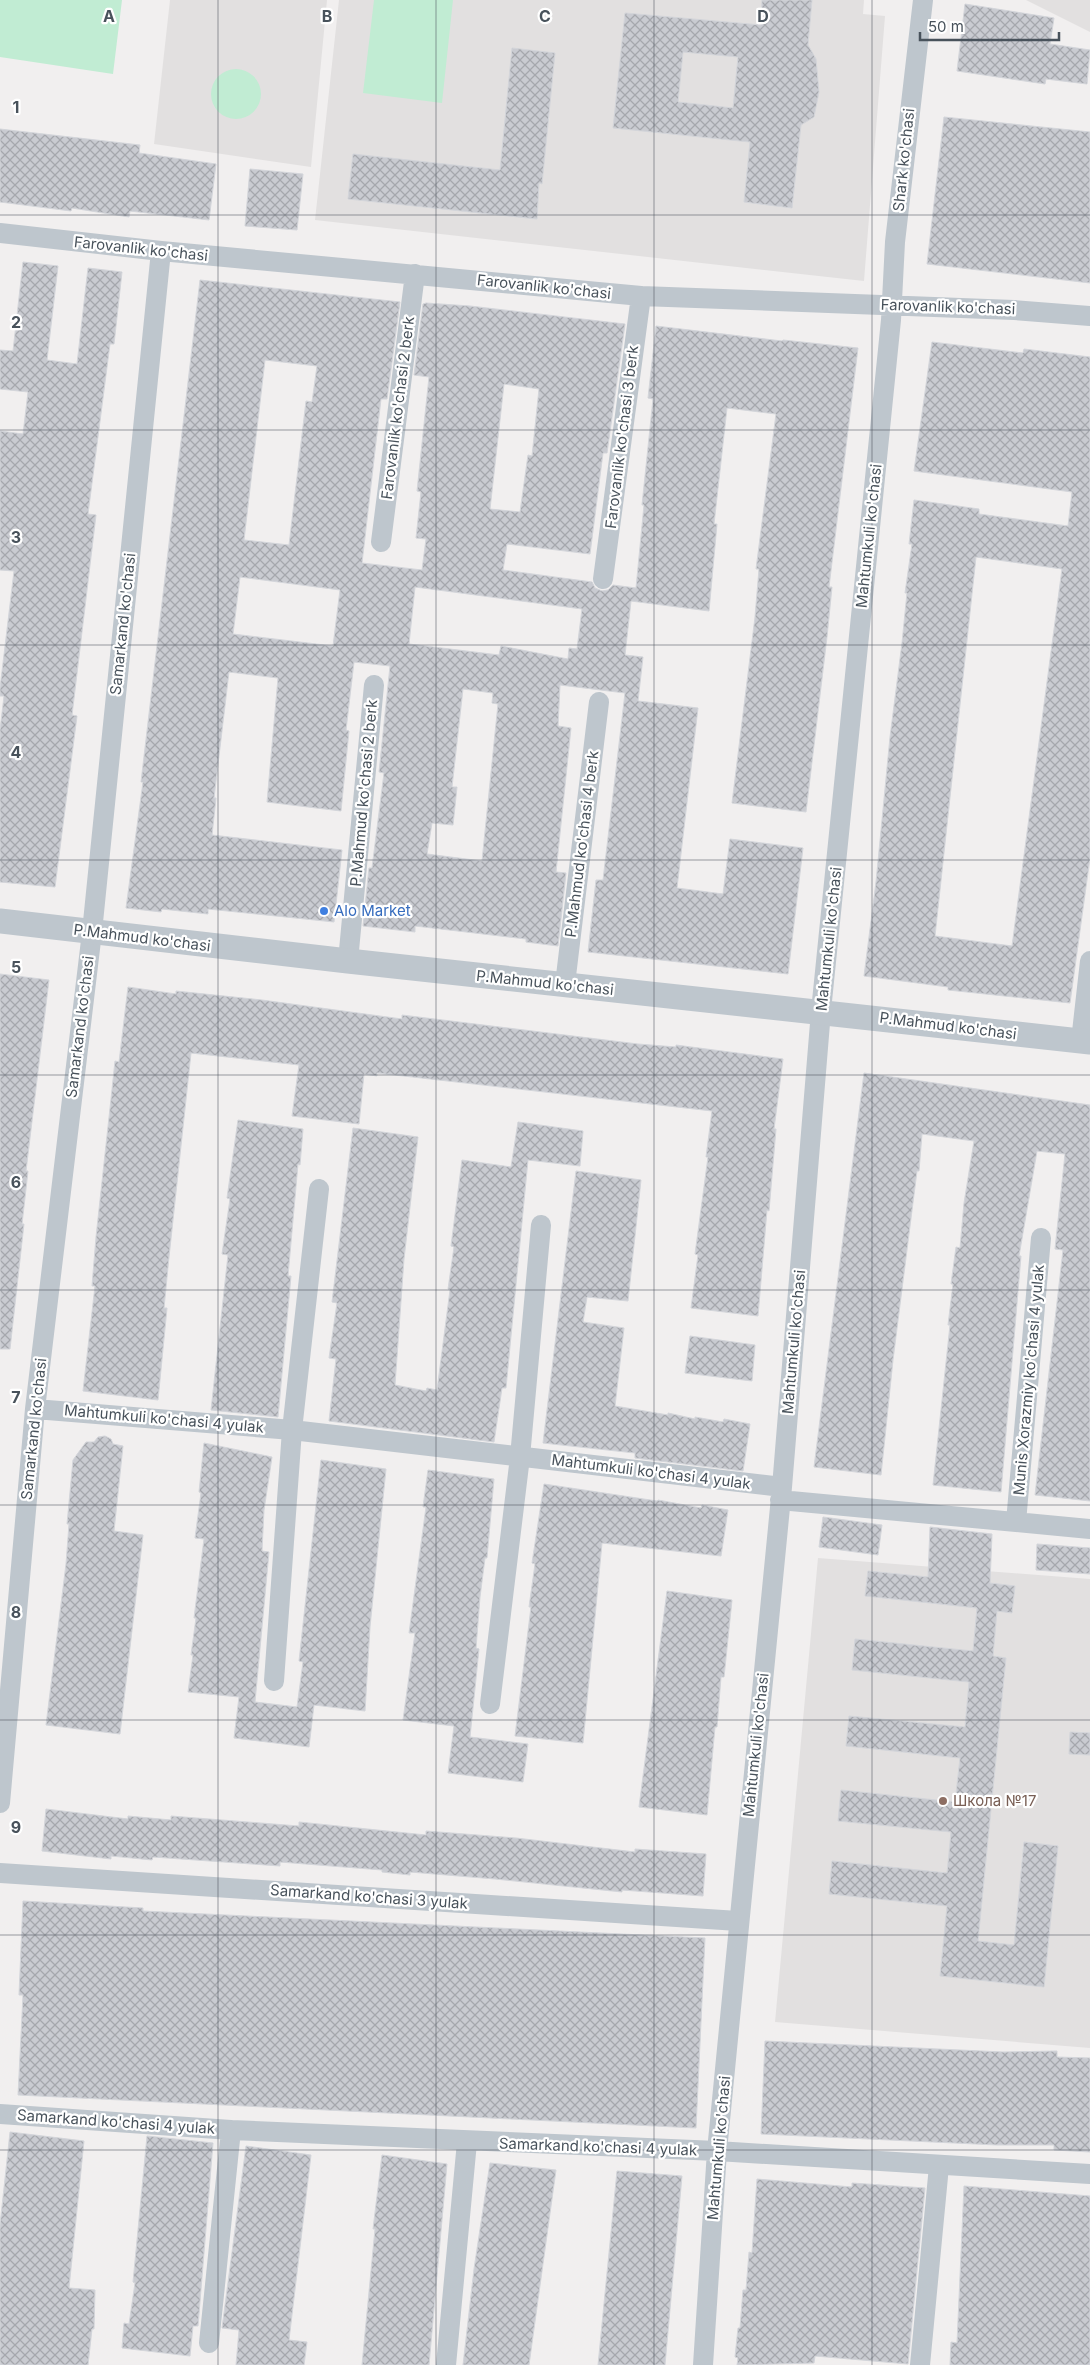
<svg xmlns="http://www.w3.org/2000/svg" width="1090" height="2365" font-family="Inter,sans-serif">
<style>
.education{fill:#e2e0e0}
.green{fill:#c1ecd3}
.building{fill:url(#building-cross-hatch);stroke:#d3d5da;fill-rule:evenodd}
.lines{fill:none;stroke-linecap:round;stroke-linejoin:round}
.minor{stroke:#bec6cd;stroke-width:20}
.tertiary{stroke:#bec6cd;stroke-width:25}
.grid{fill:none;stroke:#48525b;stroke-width:1;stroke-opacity:0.55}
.shop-dot{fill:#3f7fe0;stroke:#fff;stroke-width:2}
.education-dot{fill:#8d6e63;stroke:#fff;stroke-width:2}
.labels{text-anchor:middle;stroke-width:4.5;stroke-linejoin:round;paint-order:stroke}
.street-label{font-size:15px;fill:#48525b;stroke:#fff}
.shop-label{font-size:15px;fill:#366cbe;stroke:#fff;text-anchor:start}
.education-label{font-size:15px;fill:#785e54;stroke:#fff;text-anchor:start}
.grid-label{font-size:16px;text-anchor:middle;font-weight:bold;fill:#48525b;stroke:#fff;stroke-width:4.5;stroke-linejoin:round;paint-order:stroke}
</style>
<defs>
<pattern id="building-cross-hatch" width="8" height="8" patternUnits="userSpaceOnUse" patternTransform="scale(1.25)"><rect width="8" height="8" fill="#c9cbd1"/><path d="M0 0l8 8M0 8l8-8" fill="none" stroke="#a5a7ad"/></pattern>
</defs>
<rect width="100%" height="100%" fill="#f1efef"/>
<!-- education -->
<path class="education" d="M 170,0 L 327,0 L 311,167 L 154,144 Z
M 339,0 L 864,0 L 863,14 L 885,16 L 864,281 L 315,220 Z
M 1026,0 L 1090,0 L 1090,32 Z
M 818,1558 L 1090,1579 L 1090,2048 L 775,2022 Z"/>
<!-- green -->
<path class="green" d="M 0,0 L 122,0 L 113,74 L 0,57 Z
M 374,0 L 453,0 L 442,103 L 363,93 Z
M211 94a25 25 0 1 1 50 0a25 25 0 1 1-50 0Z"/>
<!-- building -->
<path class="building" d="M 762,0 L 812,0 L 808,45 L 816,59 L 819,92 L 814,117 L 801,125 L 792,208 L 744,202 L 750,142 L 613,128 L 625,13 L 761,25 ZM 683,52 L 738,57 L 733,108 L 678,102 Z
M 965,4 L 1054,18 L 1050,44 L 1090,50 L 1087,84 L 1046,79 L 1045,84 L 957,71 Z
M 512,48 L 555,53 L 542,184 L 539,183 L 537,219 L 348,199 L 353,154 L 500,170 Z
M 944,117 L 1090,132 L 1090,283 L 927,264 Z
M 0,129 L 140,145 L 139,153 L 216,164 L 209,220 L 130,211 L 129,217 L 72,208 L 71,211 L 0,202 Z
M 250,169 L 303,174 L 297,230 L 245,226 Z
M 23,262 L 58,266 L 47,360 L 77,364 L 88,268 L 122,272 L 114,344 L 110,344 L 88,514 L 96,515 L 72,715 L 77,716 L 55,887 L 0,882 L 0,730 L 4,696 L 0,696 L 0,688 L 14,571 L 0,570 L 0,431 L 23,434 L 28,392 L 0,389 L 0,350 L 13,351 Z
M 200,280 L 400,302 L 387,399 L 381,399 L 362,563 L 422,570 L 426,539 L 416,538 L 421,492 L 417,491 L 429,377 L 414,375 L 423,304 L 426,303 L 470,306 L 625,324 L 607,453 L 603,453 L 590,554 L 507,544 L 503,570 L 592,582 L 595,588 L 602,591 L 608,590 L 613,585 L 636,588 L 644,505 L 642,505 L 653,399 L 648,398 L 656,326 L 782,341 L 783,340 L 858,348 L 829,587 L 832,587 L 827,637 L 806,812 L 732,803 L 755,617 L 759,569 L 756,569 L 776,414 L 727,408 L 714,524 L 717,524 L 709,611 L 631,601 L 625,655 L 643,657 L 638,701 L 698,708 L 677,888 L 723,894 L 730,839 L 803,848 L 788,974 L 588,952 L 596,880 L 603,880 L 625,693 L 560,685 L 558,726 L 571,728 L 556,872 L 566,873 L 558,946 L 526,942 L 526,939 L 415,926 L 415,932 L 363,926 L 369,868 L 372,868 L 384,773 L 379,772 L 390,666 L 354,662 L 346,730 L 349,731 L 341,811 L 267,802 L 278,678 L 229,672 L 214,798 L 216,798 L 212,835 L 342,850 L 334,922 L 208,909 L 208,914 L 162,909 L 161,912 L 126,908 L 143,782 L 141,782 ZM 265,360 L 317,366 L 312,402 L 306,401 L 289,545 L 244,540 ZM 504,384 L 539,389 L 532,456 L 528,455 L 520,512 L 490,509 ZM 240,577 L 340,590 L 333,646 L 233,634 ZM 415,587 L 582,609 L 577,649 L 569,648 L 568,659 L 501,646 L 499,655 L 409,644 ZM 463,689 L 493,693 L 492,703 L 498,704 L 482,861 L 427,854 L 432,823 L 453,825 L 457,787 L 452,787 Z
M 932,342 L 1023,353 L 1024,349 L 1090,357 L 1090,858 L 1070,1003 L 948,990 L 948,987 L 864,976 L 876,882 L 890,737 L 902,643 L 907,593 L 905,593 L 912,544 L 909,544 L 914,500 L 979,509 L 979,514 L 1068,526 L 1072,492 L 914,471 ZM 976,557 L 1062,569 L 1012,946 L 935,936 Z
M 0,974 L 49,980 L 26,1171 L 28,1171 L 22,1224 L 24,1224 L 10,1349 L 0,1349 Z
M 128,987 L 176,994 L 176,991 L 262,1000 L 402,1019 L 402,1015 L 638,1044 L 676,1047 L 676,1045 L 783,1059 L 774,1129 L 776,1129 L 769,1211 L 767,1210 L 758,1316 L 691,1308 L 698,1255 L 695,1254 L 708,1157 L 706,1157 L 712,1111 L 377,1073 L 377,1076 L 364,1074 L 359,1124 L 292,1116 L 299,1065 L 191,1053 L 169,1257 L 164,1308 L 167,1308 L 158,1400 L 83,1391 L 95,1286 L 92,1286 L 96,1237 L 111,1099 L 115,1061 L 119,1062 Z
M 864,1073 L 1090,1105 L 1090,1501 L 1035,1495 L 1063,1250 L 1055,1249 L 1065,1154 L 1037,1151 L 1019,1256 L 1021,1256 L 1001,1492 L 933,1485 L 950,1325 L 948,1325 L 953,1284 L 951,1284 L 956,1247 L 960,1248 L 964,1203 L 974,1141 L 922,1134 L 919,1171 L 917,1171 L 893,1360 L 881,1475 L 814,1467 Z
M 238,1120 L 303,1129 L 300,1165 L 298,1164 L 288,1276 L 291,1276 L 278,1417 L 211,1410 L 228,1255 L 222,1254 L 230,1199 L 227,1198 Z
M 518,1122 L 583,1131 L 580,1166 L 528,1160 L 506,1388 L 502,1388 L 494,1442 L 329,1421 L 336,1359 L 329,1358 L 337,1303 L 332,1302 L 353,1128 L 418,1137 L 404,1259 L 395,1385 L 426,1391 L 427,1388 L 437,1390 L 450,1290 L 448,1289 L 454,1247 L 451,1246 L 462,1160 L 511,1167 Z
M 576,1171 L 641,1180 L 628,1301 L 587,1297 L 583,1322 L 624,1328 L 615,1406 L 668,1415 L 668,1413 L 695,1419 L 695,1417 L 723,1422 L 724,1419 L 750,1424 L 743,1471 L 635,1458 L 635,1453 L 543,1443 Z
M 690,1336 L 755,1345 L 752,1381 L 685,1373 Z
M 105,1436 L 111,1439 L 113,1444 L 123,1446 L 114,1531 L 143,1535 L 120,1734 L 46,1725 L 66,1564 L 69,1524 L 67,1524 L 73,1460 L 86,1442 L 94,1442 L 98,1437 Z
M 204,1443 L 272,1457 L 264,1510 L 262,1551 L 269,1552 L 255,1702 L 297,1707 L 303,1662 L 299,1661 L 321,1460 L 386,1469 L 370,1627 L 365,1711 L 314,1705 L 309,1747 L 234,1738 L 239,1697 L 188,1692 L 193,1655 L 191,1655 L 196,1618 L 194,1618 L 204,1539 L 195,1538 L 201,1493 L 199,1492 Z
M 428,1470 L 494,1479 L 487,1558 L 485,1558 L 480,1597 L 476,1648 L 479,1649 L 470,1737 L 528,1744 L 523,1782 L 448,1773 L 454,1726 L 403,1720 L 415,1633 L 409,1633 L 426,1507 L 423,1507 Z
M 544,1484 L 657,1501 L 658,1500 L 701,1508 L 702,1505 L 728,1510 L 721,1556 L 602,1543 L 583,1743 L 515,1736 L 531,1607 L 529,1607 L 535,1564 L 532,1563 Z
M 823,1517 L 882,1525 L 878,1555 L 819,1547 Z
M 930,1527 L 992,1534 L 990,1583 L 1015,1586 L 1012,1613 L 997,1611 L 993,1656 L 1006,1658 L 978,1941 L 1014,1945 L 1024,1842 L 1058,1846 L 1044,1987 L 940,1976 L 947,1906 L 829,1894 L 832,1861 L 947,1873 L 951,1832 L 838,1821 L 841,1790 L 955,1802 L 960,1758 L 846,1746 L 849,1716 L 965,1727 L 969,1682 L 852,1670 L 855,1639 L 973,1651 L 977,1608 L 865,1596 L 868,1571 L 928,1577 Z
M 1037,1544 L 1090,1548 L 1090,1574 L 1036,1570 Z
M 667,1591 L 732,1600 L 724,1677 L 721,1677 L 717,1727 L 715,1727 L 707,1815 L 639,1807 Z
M 1070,1732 L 1090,1733 L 1090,1755 L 1069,1754 Z
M 46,1809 L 128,1819 L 128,1816 L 171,1820 L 171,1816 L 299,1826 L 299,1822 L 426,1835 L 426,1831 L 516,1838 L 635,1852 L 635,1849 L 706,1854 L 703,1896 L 622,1890 L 622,1892 L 495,1879 L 410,1872 L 410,1875 L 382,1872 L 382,1870 L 280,1862 L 280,1866 L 153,1857 L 152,1860 L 111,1856 L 111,1859 L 42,1851 Z
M 23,1901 L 143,1908 L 143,1911 L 705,1938 L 696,2128 L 18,2095 L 23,1995 L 19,1995 Z
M 765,2041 L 1003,2052 L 1057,2051 L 1057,2057 L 1090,2058 L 1090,2152 L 1054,2150 L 1054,2145 L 997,2145 L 761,2134 Z
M 10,2132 L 84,2141 L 69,2288 L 95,2290 L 94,2329 L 92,2329 L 88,2365 L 0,2365 L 0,2225 Z
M 147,2136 L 213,2143 L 198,2326 L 193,2326 L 190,2356 L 122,2348 L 124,2323 L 129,2324 L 135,2283 L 133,2282 Z
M 246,2146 L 311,2155 L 289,2340 L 307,2342 L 304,2365 L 236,2365 L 239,2330 L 222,2328 Z
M 382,2155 L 447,2164 L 429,2365 L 362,2365 L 375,2229 L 373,2229 Z
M 490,2163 L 556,2170 L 529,2365 L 463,2365 L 474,2269 Z
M 617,2171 L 682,2176 L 665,2365 L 598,2365 Z
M 757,2179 L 852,2187 L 852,2183 L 925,2188 L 908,2364 L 815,2356 L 814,2363 L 737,2365 L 738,2358 L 735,2357 L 738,2328 L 740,2328 L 743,2290 L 746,2290 L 749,2252 L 752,2253 Z
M 964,2186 L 1090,2196 L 1090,2365 L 950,2365 L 951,2342 L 957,2343 Z"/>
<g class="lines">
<!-- minor -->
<path class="minor" d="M 0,233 L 161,251 L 641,296 L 1014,310 L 1090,316
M 381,542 L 415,274
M 603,579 L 641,296
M 348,961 L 374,685
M 560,985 L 566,976 L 599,702
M 1081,1041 L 1090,961
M 35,1409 L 292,1430 L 782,1487
M 780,1500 L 1090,1529
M 1016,1522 L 1041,1238
M 274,1681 L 292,1430 L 319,1189
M 490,1704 L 520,1457 L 541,1225
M 0,1803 L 35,1409 L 92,932 L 161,251
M 0,1873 L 738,1921
M 0,2114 L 231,2130 L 717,2151 L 1090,2174
M 209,2343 L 231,2130
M 446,2365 L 467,2142
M 703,2365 L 717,2151 L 782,1487 L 821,1011 L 891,320 L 895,242 L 923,0
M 920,2365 L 939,2166"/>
<!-- tertiary -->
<path class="tertiary" d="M 0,921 L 348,961 L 1090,1042"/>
</g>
<!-- grid -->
<path class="grid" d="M 218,0 L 218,2365M 436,0 L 436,2365M 654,0 L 654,2365M 872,0 L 872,2365M 0,215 L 1090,215M 0,430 L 1090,430M 0,645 L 1090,645M 0,860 L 1090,860M 0,1075 L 1090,1075M 0,1290 L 1090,1290M 0,1505 L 1090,1505M 0,1720 L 1090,1720M 0,1935 L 1090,1935M 0,2150 L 1090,2150"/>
<!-- markers -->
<circle class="shop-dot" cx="324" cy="911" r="5"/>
<circle class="education-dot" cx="943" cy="1801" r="5"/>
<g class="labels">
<!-- street labels -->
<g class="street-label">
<text transform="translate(904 160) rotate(-84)" y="5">Shark ko'chasi</text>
<text transform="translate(141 249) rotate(6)" y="5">Farovanlik ko'chasi</text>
<text transform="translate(544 287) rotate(6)" y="5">Farovanlik ko'chasi</text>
<text transform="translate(948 307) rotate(2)" y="5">Farovanlik ko'chasi</text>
<text transform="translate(398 408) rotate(-83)" y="5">Farovanlik ko'chasi 2 berk</text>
<text transform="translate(622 437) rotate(-83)" y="5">Farovanlik ko'chasi 3 berk</text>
<text transform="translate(869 536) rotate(-84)" y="5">Mahtumkuli ko'chasi</text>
<text transform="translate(123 624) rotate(-84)" y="5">Samarkand ko'chasi</text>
<text transform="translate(364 793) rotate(-85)" y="5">P.Mahmud ko'chasi 2 berk</text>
<text transform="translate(582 844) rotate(-83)" y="5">P.Mahmud ko'chasi 4 berk</text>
<text transform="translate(142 938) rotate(7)" y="5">P.Mahmud ko'chasi</text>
<text transform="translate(829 939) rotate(-84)" y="5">Mahtumkuli ko'chasi</text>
<text transform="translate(545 983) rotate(6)" y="5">P.Mahmud ko'chasi</text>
<text transform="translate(948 1026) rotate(7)" y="5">P.Mahmud ko'chasi</text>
<text transform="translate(80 1027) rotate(-83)" y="5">Samarkand ko'chasi</text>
<text transform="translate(794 1342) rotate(-85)" y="5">Mahtumkuli ko'chasi</text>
<text transform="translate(1029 1380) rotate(-85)" y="5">Munis Xorazmiy ko'chasi 4 yulak</text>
<text transform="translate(164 1419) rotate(5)" y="5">Mahtumkuli ko'chasi 4 yulak</text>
<text transform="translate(34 1429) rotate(-84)" y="5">Samarkand ko'chasi</text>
<text transform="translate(651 1472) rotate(7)" y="5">Mahtumkuli ko'chasi 4 yulak</text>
<text transform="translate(756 1745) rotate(-84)" y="5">Mahtumkuli ko'chasi</text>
<text transform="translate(369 1897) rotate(4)" y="5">Samarkand ko'chasi 3 yulak</text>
<text transform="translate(116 2122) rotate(4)" y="5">Samarkand ko'chasi 4 yulak</text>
<text transform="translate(598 2147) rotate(2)" y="5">Samarkand ko'chasi 4 yulak</text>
<text transform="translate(719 2148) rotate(-85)" y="5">Mahtumkuli ko'chasi</text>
</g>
<!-- shop labels -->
<g class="shop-label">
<text x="334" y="916">Alo Market</text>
</g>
<!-- education labels -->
<g class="education-label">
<text x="953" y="1806">Школа №17</text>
</g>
</g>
<g class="grid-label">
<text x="109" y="22">A</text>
<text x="327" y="22">B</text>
<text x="545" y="22">C</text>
<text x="763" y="22">D</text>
<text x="16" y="113">1</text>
<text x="16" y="328">2</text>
<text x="16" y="543">3</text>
<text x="16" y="758">4</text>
<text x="16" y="973">5</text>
<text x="16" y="1188">6</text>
<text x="16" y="1403">7</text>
<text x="16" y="1618">8</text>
<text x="16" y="1833">9</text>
</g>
<!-- scale -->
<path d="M920 32v8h139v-8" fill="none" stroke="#48525b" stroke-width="2.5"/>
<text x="928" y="32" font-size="15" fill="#48525b" stroke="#ffffff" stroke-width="4" paint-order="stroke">50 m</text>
</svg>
